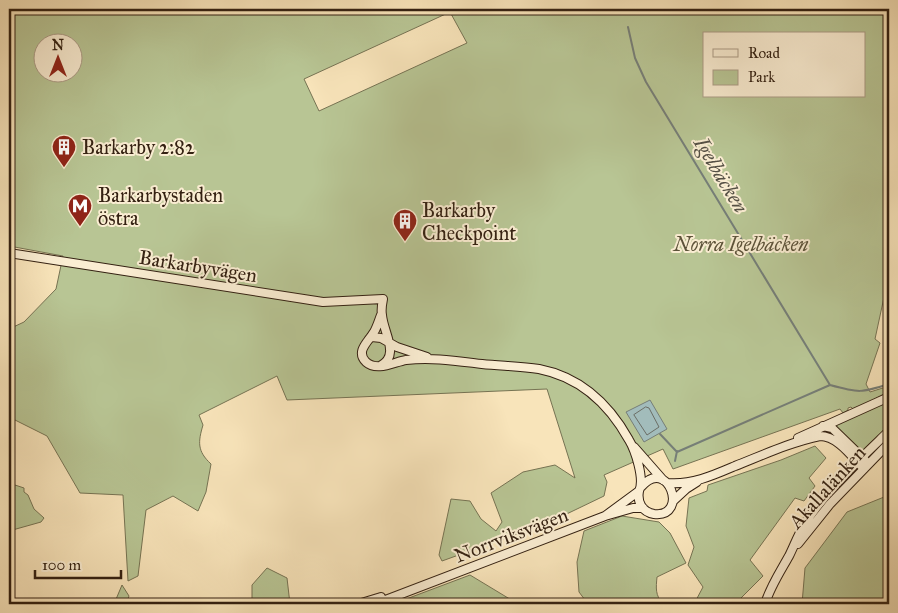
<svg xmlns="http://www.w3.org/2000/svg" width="898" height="613" font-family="'IM FELL Great Primer',serif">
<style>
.green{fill:#b8c594;stroke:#767353;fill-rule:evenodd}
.water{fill:#a2bcbb;stroke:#767e77}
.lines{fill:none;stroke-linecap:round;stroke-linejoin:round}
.shore{stroke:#6b6e66;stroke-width:1}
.stream{stroke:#767e77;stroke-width:2}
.secondary-casing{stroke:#342112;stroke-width:10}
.secondary{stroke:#faedd2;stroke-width:8}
.labels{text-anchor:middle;stroke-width:4;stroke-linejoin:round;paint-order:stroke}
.poi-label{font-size:20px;fill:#342112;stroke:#faedd2;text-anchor:start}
.park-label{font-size:20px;font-style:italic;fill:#5c5239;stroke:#faedd2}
.street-label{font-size:20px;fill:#342112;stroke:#faedd2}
.water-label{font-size:21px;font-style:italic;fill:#555045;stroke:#faedd2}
</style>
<rect width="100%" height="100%" fill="#f8e4ba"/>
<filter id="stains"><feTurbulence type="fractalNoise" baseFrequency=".004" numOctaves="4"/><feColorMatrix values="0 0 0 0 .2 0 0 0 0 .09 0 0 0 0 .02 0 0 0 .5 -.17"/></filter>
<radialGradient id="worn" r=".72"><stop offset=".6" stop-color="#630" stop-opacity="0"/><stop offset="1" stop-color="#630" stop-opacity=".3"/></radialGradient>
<!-- green -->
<path class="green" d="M 9,9 L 889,9 L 889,274 L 875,339 L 880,343 L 866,384 L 870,392 L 886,387 L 889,381 L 889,391 L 862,406 L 853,409 L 851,407 L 848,408 L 848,410 L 843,413 L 840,409 L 673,469 L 663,449 L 604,475 L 607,482 L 604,496 L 550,522 L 442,561 L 439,555 L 451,499 L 470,501 L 481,519 L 496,531 L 502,522 L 491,493 L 523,472 L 555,465 L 575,478 L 547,389 L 287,400 L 277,376 L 199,415 L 203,425 C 198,442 197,451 211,464 L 206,492 L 198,511 L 173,496 L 146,510 L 138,576 L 128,581 L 123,495 L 80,493 L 47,436 L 9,417 L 9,329 L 24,322 L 56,289 L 63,256 L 9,246 ZM 450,12 L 467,43 L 319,111 L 304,79 ZM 704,34 L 864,34 L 864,96 L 704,96 ZM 42,42 L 72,42 L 72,72 L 42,72 Z
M 889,399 L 889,426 L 862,451 L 834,427 L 835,424 Z
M 815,446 L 826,458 L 809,478 L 815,486 L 804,501 L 795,498 L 750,560 L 763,576 L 735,604 L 694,604 L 703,587 L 688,565 L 694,547 L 686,526 L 689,498 L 707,491 L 708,485 L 781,460 Z
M 9,483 L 24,488 L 24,492 L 28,495 L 34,509 L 44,518 L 41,522 L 9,531 Z
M 889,495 L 889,604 L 802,604 L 805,568 L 847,512 Z
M 622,516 L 659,522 L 670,533 L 686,563 L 657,577 C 656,588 655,595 663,604 L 588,604 L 579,592 L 577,562 L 584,531 Z
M 267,568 L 287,578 L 290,604 L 252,604 L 252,585 Z
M 470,575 L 518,604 L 393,604 Z
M 122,585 L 129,596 L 126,604 L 114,604 Z"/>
<!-- water -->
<path class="water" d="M 650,400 L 667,429 L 644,442 L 626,412 Z"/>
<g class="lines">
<!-- shore -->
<path class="shore" d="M 646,407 L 649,408 L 659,427 L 647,435 L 634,415 Z"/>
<!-- stream -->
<path class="stream" d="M 628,27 L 635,58 L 646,82 L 830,385 C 859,393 861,393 889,384
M 660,434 L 677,452 L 830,385
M 675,461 L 677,451"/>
<defs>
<path id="secondary" d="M 9,253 L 323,302 L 383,299 C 382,304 381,310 382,315 C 383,332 401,356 380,366
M 381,315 C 379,320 377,327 374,332 C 369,341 355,351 366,362 C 377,372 394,362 406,360 C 432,357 457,361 482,364 C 501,366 520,366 539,369 C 580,377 609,404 629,440 C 635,450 645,479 639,491 L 605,516
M 369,339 L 372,337 L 381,338 L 397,347 L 427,357
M 823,426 L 832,428 L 865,460
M 798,438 L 889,397
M 634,447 L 663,480
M 668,483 C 692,485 714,475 735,466 C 763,455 791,442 820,436 C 838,436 852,457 864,469
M 639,491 C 637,502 642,512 654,514 C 690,518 668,455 641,487
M 673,501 L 686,489 L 697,482
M 798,544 L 830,504 L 889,443
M 358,604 L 381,597
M 375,604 L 605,516 L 633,508 L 643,508
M 765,604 C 770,587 780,572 789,556 C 794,546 798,535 804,525 C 827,489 859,460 889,431"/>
</defs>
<!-- secondary casing -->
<use href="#secondary" class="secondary-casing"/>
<!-- secondary -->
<use href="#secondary" class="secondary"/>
</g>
<!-- icons -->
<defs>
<symbol id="building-pin" viewBox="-11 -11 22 30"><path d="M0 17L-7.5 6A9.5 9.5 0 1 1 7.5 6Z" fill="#8f2418" stroke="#faedd2"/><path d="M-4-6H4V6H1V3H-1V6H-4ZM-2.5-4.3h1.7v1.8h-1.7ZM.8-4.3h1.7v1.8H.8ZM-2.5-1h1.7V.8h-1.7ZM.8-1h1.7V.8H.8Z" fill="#fff"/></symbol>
<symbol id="metro-pin" viewBox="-11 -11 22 30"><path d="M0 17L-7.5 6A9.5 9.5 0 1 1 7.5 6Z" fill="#8f2418" stroke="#faedd2"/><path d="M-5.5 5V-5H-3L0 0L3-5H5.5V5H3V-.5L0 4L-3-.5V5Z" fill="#fff"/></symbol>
</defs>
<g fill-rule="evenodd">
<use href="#building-pin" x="50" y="133" width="28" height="38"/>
<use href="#metro-pin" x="66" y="192" width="28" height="38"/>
<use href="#building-pin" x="391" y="207" width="28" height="38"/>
</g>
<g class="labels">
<!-- poi labels -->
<g class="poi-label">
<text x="82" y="154">Barkarby 2:82</text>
<text x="98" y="202">Barkarbystaden<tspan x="98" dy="23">östra</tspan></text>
<text x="422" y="217">Barkarby<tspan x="422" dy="23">Checkpoint</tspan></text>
</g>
<!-- park labels -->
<g class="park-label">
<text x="741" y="251">Norra Igelbäcken</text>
</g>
<!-- street labels -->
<g class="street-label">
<text transform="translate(198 266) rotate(9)" y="7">Barkarbyvägen</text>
<text transform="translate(827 487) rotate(-48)" y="7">Akallalänken</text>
<text transform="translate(511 535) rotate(-21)" y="7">Norrviksvägen</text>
</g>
<!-- water labels -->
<g class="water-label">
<text transform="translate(721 175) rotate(59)" y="7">Igelbäcken</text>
</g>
</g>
<!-- margin -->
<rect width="898" height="613" fill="none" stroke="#f8e4ba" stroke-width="30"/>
<rect x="10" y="10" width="878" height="593" fill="none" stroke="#342112" stroke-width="2.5"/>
<rect x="15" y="15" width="868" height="583" fill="none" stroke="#342112"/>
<!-- legend -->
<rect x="703" y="32" width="162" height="65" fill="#faedd2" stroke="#ab9b85"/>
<rect x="713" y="49" width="25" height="8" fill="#faedd2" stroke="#ab9b85"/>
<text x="748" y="58" font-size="15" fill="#342112">Road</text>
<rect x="713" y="70" width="25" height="15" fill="#b8c594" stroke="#ab9b85"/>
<text x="748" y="82" font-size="15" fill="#342112">Park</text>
<!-- north arrow -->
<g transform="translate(58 58)"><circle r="24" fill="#faedd2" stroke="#ab9b85"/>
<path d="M0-4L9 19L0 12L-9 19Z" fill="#8f2418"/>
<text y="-8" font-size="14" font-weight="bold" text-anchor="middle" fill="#342112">N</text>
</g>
<!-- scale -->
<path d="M35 570v8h86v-8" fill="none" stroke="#342112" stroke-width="2.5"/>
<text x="42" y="570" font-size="15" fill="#342112" stroke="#faedd2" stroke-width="4" paint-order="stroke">100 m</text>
<rect width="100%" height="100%" filter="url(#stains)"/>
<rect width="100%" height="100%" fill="url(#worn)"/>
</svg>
